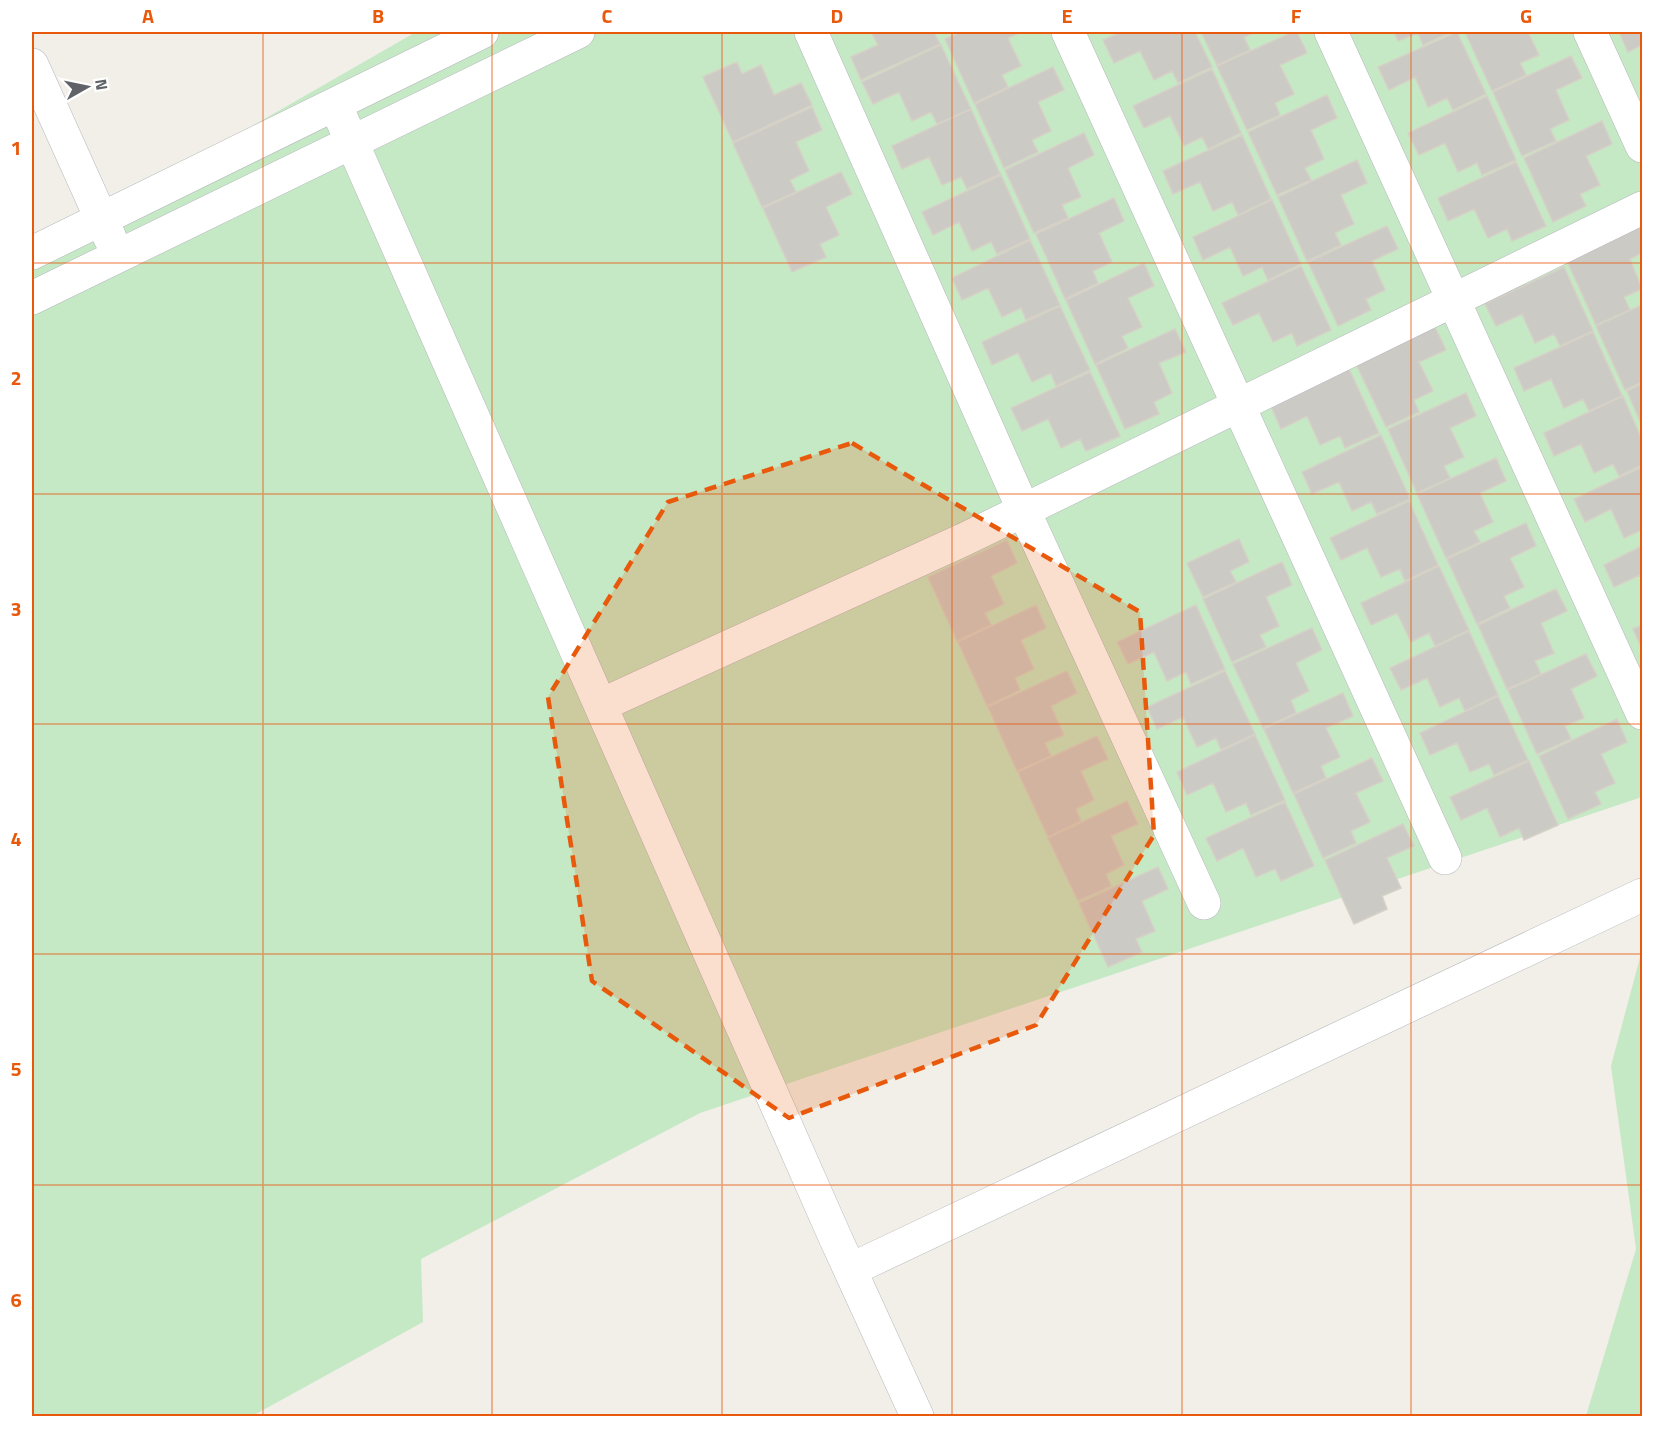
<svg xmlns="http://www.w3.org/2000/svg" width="1674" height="1448" font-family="'Titillium Web',sans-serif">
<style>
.green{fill:#c5e8c5}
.building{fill:#cccac5;stroke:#d6d1c6;stroke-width:1.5}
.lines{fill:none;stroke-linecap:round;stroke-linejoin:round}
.minor-casing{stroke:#b5b8bc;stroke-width:34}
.minor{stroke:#fff;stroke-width:33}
.marked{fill:#e8590c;fill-opacity:0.2;stroke:#e8590c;stroke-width:4.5;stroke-dasharray:12 8;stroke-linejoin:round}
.grid{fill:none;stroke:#e8590c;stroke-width:1.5;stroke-opacity:0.55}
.neatline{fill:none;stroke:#e8590c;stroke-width:2}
.grid-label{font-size:20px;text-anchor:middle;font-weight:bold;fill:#e8590c}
</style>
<rect width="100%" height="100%" fill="#f1efe8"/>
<!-- green -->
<path class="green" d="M 416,32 L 1642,32 L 1642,797 L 700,1113 L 421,1259 L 423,1322 L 252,1416 L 32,1416 L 32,244 L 228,140 Z
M 1642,950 L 1642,1416 L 1586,1416 L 1636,1249 L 1611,1066 Z"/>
<!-- building -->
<path class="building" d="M 871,32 L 934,32 L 940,44 L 861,80 L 851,57 L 878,45 Z
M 961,32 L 1021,32 L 1008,38 L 1021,66 L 1002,75 L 1008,87 L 974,103 L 945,39 Z
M 1122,32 L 1195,32 L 1212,67 L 1178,83 L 1172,71 L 1154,80 L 1140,51 L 1114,63 L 1103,40 Z
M 1201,32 L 1256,32 L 1244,37 L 1250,50 L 1217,65 Z
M 1293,32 L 1297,32 L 1307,53 L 1280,65 L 1294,94 L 1275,103 L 1280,115 L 1247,130 L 1217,66 Z
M 1394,32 L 1451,32 L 1423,45 L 1418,33 L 1398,41 Z
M 1457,32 L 1486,94 L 1453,110 L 1447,98 L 1428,107 L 1415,77 L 1389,90 L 1378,67 Z
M 1465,32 L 1528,32 L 1539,55 L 1520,63 L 1526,75 L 1492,91 Z
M 1619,32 L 1642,32 L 1642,45 L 1628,52 Z
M 941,45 L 971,109 L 937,124 L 931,112 L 912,121 L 899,92 L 873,104 L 862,82 Z
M 1571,56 L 1582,78 L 1556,90 L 1569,120 L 1550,129 L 1556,141 L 1522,156 L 1493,92 Z
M 737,62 L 742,74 L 761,65 L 774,95 L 801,83 L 812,105 L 733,142 L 703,77 Z
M 1053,67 L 1064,90 L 1038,102 L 1051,131 L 1032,140 L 1038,152 L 1004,168 L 975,104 Z
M 1212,69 L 1241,133 L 1208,149 L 1202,137 L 1184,146 L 1170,116 L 1144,128 L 1133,106 Z
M 1327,95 L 1337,118 L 1311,130 L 1324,159 L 1305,168 L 1311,180 L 1277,195 L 1248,132 Z
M 1487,96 L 1516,160 L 1482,175 L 1477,163 L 1458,172 L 1445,143 L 1419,155 L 1408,133 Z
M 812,107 L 822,130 L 796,142 L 809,171 L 790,180 L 796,192 L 762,207 L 733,143 Z
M 971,109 L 1000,174 L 967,189 L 961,177 L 942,185 L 929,157 L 902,169 L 892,146 Z
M 1602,121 L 1612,144 L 1586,156 L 1600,185 L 1580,194 L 1586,206 L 1553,222 L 1524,158 Z
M 1084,133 L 1094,155 L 1068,168 L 1081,197 L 1062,205 L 1068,218 L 1034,233 L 1005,170 Z
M 1242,135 L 1271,199 L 1238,215 L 1232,202 L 1213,211 L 1200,182 L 1173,194 L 1163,171 Z
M 1357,160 L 1367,183 L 1341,195 L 1354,224 L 1335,233 L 1341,245 L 1307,261 L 1278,197 Z
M 1516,162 L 1546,226 L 1512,241 L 1507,229 L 1488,238 L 1474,209 L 1448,221 L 1438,198 Z
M 841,172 L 852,194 L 826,207 L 839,235 L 820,244 L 826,257 L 792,272 L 763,208 Z
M 1001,175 L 1030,239 L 997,254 L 991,242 L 972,251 L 959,222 L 933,235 L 922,212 Z
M 1114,198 L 1124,221 L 1099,233 L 1112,262 L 1093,271 L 1098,283 L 1065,299 L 1036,234 Z
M 1272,200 L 1301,264 L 1268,280 L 1262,267 L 1243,276 L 1230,247 L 1203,260 L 1193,237 Z
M 1387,226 L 1398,249 L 1372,261 L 1385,290 L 1366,299 L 1371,310 L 1338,326 L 1308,262 Z
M 1642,226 L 1642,253 L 1630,259 L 1642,289 L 1624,297 L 1630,310 L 1596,325 L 1567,261 Z
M 1030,240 L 1060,305 L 1026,320 L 1021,308 L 1002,317 L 988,288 L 962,300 L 952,278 Z
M 1144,263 L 1154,286 L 1128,298 L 1142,327 L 1122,336 L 1128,348 L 1095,364 L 1066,300 Z
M 1301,266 L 1331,330 L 1297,346 L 1292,333 L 1273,342 L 1259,313 L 1233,325 L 1222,303 Z
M 1564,267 L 1593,331 L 1560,346 L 1554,334 L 1535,343 L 1522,314 L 1496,326 L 1485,304 Z
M 1642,305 L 1642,382 L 1625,390 L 1596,326 Z
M 1060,306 L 1090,370 L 1056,386 L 1051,373 L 1032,382 L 1018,353 L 992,365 L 982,342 Z
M 1435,327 L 1446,350 L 1419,362 L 1433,391 L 1414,400 L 1419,412 L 1386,427 L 1356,364 Z
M 1175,329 L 1186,352 L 1159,363 L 1172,393 L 1154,402 L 1159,414 L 1125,429 L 1096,365 Z
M 1593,332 L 1622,396 L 1589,411 L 1583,399 L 1564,408 L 1551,379 L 1524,391 L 1514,368 Z
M 1349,369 L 1379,433 L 1345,448 L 1340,436 L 1320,445 L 1307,416 L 1281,429 L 1271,406 Z
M 1090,372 L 1120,436 L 1086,451 L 1080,439 L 1061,448 L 1048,419 L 1022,431 L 1011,408 Z
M 1642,384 L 1642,426 L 1627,391 Z
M 1466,393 L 1476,416 L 1450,428 L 1464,457 L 1444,466 L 1450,478 L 1417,493 L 1388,429 Z
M 1623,396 L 1642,440 L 1642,465 L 1619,476 L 1613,464 L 1594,473 L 1581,444 L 1554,456 L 1544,433 Z
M 1381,435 L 1410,499 L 1377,514 L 1371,502 L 1352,511 L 1339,482 L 1312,494 L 1302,472 Z
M 1496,458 L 1506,481 L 1480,493 L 1493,522 L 1474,531 L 1480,542 L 1446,558 L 1417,494 Z
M 1642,467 L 1642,530 L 1624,538 L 1611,509 L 1585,522 L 1574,499 Z
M 1409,501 L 1438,565 L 1405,581 L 1400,569 L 1381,577 L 1367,548 L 1341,560 L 1330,538 Z
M 1526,523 L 1536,546 L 1510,558 L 1524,587 L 1504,596 L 1510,608 L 1477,624 L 1447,559 Z
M 1239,539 L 1249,562 L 1230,571 L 1236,582 L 1203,597 L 1187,563 Z
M 1007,540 L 1017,563 L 991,576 L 1004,604 L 985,613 L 991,625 L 957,641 L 928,577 Z
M 1642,546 L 1642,580 L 1640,575 L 1614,587 L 1604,565 Z
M 1282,562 L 1292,585 L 1266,597 L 1279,626 L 1260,635 L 1266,647 L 1232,662 L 1203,599 Z
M 1439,566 L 1469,630 L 1435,646 L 1429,633 L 1411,642 L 1397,613 L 1371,625 L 1361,603 Z
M 1556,589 L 1567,611 L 1541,623 L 1554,653 L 1535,661 L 1541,674 L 1507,689 L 1478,625 Z
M 1036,605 L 1046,628 L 1021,640 L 1034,669 L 1015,678 L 1020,690 L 987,706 L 958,642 Z
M 1196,605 L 1225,669 L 1191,684 L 1186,672 L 1167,681 L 1154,652 L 1128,664 L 1117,642 Z
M 1642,625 L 1642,649 L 1633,629 Z
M 1312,628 L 1322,650 L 1296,663 L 1309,691 L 1291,700 L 1296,713 L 1263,728 L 1233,664 Z
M 1469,631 L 1498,695 L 1465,711 L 1459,698 L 1440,707 L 1427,678 L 1401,690 L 1390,668 Z
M 1586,654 L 1597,676 L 1571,689 L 1584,718 L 1565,726 L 1571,739 L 1537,754 L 1508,690 Z
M 1067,671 L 1077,693 L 1051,706 L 1064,735 L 1045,743 L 1051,756 L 1017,771 L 988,707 Z
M 1225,671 L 1255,734 L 1221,750 L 1216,738 L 1197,747 L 1183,717 L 1157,729 L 1147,707 Z
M 1343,693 L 1353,716 L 1326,728 L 1340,757 L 1321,766 L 1326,778 L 1293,793 L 1264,729 Z
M 1498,696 L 1528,760 L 1494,775 L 1489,764 L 1470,772 L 1457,743 L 1430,755 L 1420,733 Z
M 1617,719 L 1627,742 L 1601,754 L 1615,783 L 1595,792 L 1601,804 L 1568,819 L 1539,756 Z
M 1255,735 L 1285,800 L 1251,815 L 1246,803 L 1226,812 L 1213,783 L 1187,795 L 1177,772 Z
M 1097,736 L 1108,759 L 1081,771 L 1094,800 L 1076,809 L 1081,821 L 1048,837 L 1018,772 Z
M 1372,758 L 1383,781 L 1356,793 L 1370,822 L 1351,831 L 1356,843 L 1323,858 L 1294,794 Z
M 1529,761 L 1558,825 L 1524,840 L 1519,828 L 1500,837 L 1487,808 L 1461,820 L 1450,797 Z
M 1127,801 L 1138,824 L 1111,836 L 1124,865 L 1106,874 L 1111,886 L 1078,901 L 1048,838 Z
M 1285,802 L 1314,866 L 1281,881 L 1275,869 L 1256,877 L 1243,848 L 1217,861 L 1206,838 Z
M 1403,824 L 1414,846 L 1387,858 L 1401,888 L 1382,896 L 1387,909 L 1354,924 L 1325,860 Z
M 1158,867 L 1168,889 L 1142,901 L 1155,931 L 1136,939 L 1142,952 L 1108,967 L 1079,903 Z"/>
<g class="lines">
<defs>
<path id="minor" d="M 811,32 L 1024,511 L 1204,903
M 1068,32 L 1445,858
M 1331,32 L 1642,713
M 1590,32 L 1642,146
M 32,65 L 110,238
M 335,104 L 835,1237 L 917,1416
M 32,253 L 482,32
M 32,298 L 578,32
M 601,705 L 965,539 L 1642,208
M 850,1270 L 1642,895"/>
</defs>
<!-- minor casing -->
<use href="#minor" class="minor-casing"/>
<!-- minor -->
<use href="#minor" class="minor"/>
</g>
<!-- marked area -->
<path class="marked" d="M 852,443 L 1140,612 L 1154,835 L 1036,1025 L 789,1118 L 592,981 L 548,697 L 668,502 Z"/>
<!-- grid -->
<path class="grid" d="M 263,32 L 263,1416M 492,32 L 492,1416M 722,32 L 722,1416M 952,32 L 952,1416M 1182,32 L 1182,1416M 1411,32 L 1411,1416M 32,263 L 1642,263M 32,494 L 1642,494M 32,724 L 1642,724M 32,954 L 1642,954M 32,1185 L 1642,1185"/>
<!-- border -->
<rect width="1674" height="1448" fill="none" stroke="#ffffff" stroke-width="66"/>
<!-- north arrow -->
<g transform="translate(87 87) rotate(81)" stroke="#ffffff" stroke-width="4.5" paint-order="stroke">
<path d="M0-4.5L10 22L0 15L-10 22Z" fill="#5f6368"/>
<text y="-9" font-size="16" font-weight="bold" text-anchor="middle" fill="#5f6368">N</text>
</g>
<rect x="33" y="33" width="1608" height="1382" class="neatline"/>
<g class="grid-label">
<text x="148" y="23">A</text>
<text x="378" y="23">B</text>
<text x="607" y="23">C</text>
<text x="837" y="23">D</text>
<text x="1067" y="23">E</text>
<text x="1296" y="23">F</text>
<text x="1526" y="23">G</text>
<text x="16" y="155">1</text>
<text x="16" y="385">2</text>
<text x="16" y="616">3</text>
<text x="16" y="846">4</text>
<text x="16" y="1076">5</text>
<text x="16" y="1307">6</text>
</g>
</svg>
